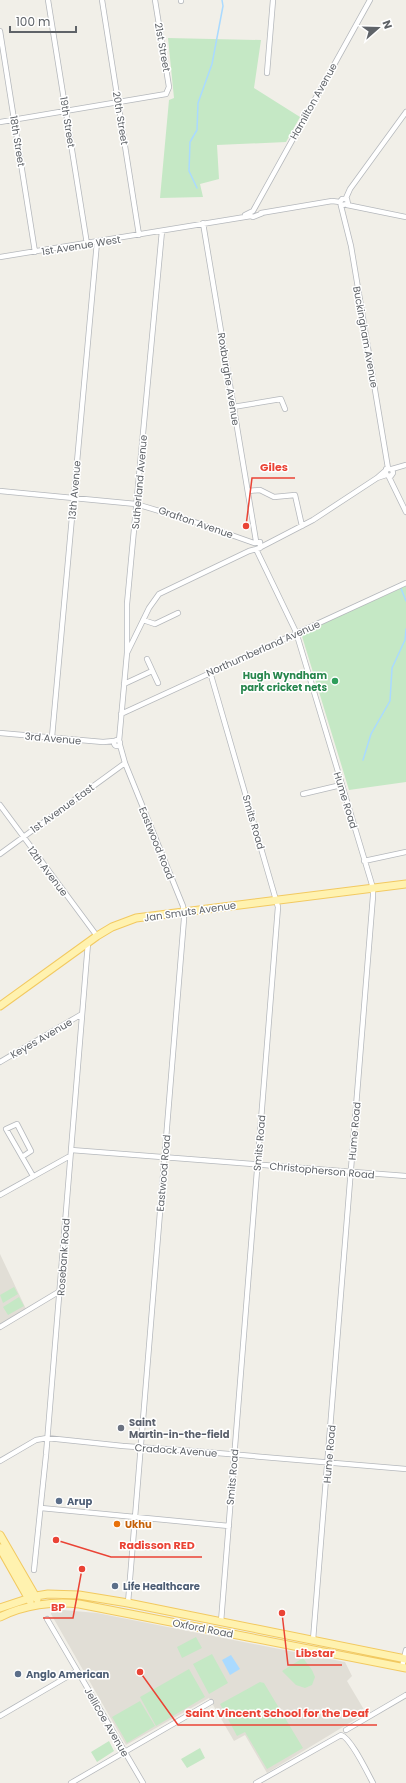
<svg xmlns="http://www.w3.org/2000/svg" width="406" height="1783" font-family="Poppins,sans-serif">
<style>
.education{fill:#e1ded6}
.green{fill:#c5e8c5}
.water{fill:#aadaff}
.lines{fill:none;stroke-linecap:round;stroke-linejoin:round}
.stream{stroke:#aadaff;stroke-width:1.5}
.street-casing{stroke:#b5b8bc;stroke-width:6}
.primary-casing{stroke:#f2c960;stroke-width:9}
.street{stroke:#fff;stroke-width:4.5}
.primary{stroke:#fff2af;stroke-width:7}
.leisure-dot{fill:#2e9e5b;stroke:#fff;stroke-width:1.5}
.worship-dot{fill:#6b7280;stroke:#fff;stroke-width:1.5}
.service-dot{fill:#5c6f8a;stroke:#fff;stroke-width:1.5}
.food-dot{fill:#e8710a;stroke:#fff;stroke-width:1.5}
.labels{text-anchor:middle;stroke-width:3;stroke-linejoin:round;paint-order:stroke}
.street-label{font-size:10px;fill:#5f6368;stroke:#fff}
.leisure-label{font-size:10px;font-weight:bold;fill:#27864d;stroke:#fff;text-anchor:end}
.worship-label{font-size:10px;font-weight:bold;fill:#5b616d;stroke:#fff;text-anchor:start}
.service-label{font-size:10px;font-weight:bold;fill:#4e5e75;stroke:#fff;text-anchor:start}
.food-label{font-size:10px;font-weight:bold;fill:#c56008;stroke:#fff;text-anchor:start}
.leader{fill:none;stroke:#ea4335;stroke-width:1.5}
.callout-dot{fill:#ea4335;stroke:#fff;stroke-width:1.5}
.callout-label{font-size:11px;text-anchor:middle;font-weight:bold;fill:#ea4335;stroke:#fff;stroke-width:3;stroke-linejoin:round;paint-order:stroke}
</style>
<rect width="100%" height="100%" fill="#f1efe8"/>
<!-- education -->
<path class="education" d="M 0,1254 L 26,1309 L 0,1325 Z
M 63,1610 L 97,1613 L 345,1662 L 352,1676 L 347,1681 L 366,1713 L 267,1773 L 245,1735 L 234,1741 L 209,1698 L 126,1745 L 51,1614 L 51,1611 Z"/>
<!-- green -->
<path class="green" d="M 168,38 L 261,40 L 254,88 L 300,117 L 286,142 L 217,145 L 219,179 L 200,184 L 203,197 L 160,198 L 169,100 L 174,98 Z
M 406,586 L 406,782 L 349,790 L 301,633 Z
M 14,1287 L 18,1294 L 3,1303 L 0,1295 Z
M 19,1297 L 24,1306 L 8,1315 L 3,1307 Z
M 196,1637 L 202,1648 L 182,1658 L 177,1647 Z
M 212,1654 L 228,1683 L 209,1694 L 193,1664 Z
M 303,1658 L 312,1670 L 315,1677 L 312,1685 L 305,1688 L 296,1685 L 282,1671 Z
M 189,1669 L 205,1697 L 156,1726 L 140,1697 Z
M 260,1682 L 264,1683 L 303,1748 L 267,1769 L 245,1732 L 237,1736 L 220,1704 Z
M 140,1701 L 155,1726 L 127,1743 L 112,1717 Z
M 109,1741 L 114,1751 L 97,1762 L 91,1752 Z
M 200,1748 L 205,1758 L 187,1768 L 181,1759 Z"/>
<!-- water -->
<path class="water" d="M 231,1655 L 240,1669 L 230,1675 L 222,1660 Z"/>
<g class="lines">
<!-- stream -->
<path class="stream" d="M 197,188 L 189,171 L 190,142 L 197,130 L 198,103 L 212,64 L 223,6 L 222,0
M 400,586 L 406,601
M 363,760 L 371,734 L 390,701 L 392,668 L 405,640 L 406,629"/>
<defs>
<path id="street" d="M 48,0 L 87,244
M 102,0 L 139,235
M 181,1 L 181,0
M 0,31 L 35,252
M 267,73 L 273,0
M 0,122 L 166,94 L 169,87 L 155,0
M 346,198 L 350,189 L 406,112
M 342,205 L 348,204 L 347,199 L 342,199 L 340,202 L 351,246 L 388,468
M 347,205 L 406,217
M 261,213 L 332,201 L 340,202
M 245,215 L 253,211 L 370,0
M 203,223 L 256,541
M 0,257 L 251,216 L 253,217 L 263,213
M 233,407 L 281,399 L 285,409
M 392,469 L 406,465
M 389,477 L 406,512
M 377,478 L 386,475 L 391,476 L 393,473 L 392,469 L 386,469 L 386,475
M 0,491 L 136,504 L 186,519 L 254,543
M 248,491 L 260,490 L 274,497 L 295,495 L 302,526
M 261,547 L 313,520 L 377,478 L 385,471
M 256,549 L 296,632 L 373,888 L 373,896 L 313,1640
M 143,620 L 155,624 L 178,613
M 127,653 L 149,608 L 159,594 L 249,551 L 260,548 L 260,542 L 255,543
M 147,659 L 158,683
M 210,672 L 278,907 L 221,1622
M 124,684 L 152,671
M 121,714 L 406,583
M 0,733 L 103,742 L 114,741
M 52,737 L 97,242
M114 743a3 3 0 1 1 6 0a3 3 0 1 1-6 0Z
M 119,741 L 127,653 L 127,604 L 162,231
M 120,745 L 125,763 L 183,906 L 184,919 L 128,1603
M 303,794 L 341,785
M 0,805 L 97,936
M 0,854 L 125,763
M 364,861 L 406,852
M 0,1062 L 82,1014
M 71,1150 L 406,1176
M 22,1157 L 31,1151 L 17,1124 L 6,1129 L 33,1176
M 0,1195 L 70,1156
M 0,1327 L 60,1291
M 0,1461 L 36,1440 L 47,1438 L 123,1446 L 193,1451 L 406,1469
M 41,1508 L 229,1526
M 34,1570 L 46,1455 L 88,943
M 47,1619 L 143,1783
M 402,1667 L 406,1650
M 0,1716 L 77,1671
M 346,1730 L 406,1695
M 71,1783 L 211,1702
M 256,1783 L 341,1735 C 351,1738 367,1772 373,1783"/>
<path id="primary" d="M 0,1006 L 97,936 L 112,927 L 136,918 L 406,884
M 0,1535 L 37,1599
M 0,1548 L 30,1601
M 0,1608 L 36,1596 L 48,1594 L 79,1595 L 128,1603 L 406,1659
M 0,1617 C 24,1605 53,1601 79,1604 L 406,1668"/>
</defs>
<!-- street casing -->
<use href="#street" class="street-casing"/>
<!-- primary casing -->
<use href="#primary" class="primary-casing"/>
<!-- street -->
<use href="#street" class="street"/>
<!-- primary -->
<use href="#primary" class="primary"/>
</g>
<!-- markers -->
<circle class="leisure-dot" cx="335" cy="681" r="4"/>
<circle class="worship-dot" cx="121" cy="1428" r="4"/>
<g class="service-dot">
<circle cx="59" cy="1501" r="4"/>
<circle cx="115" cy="1586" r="4"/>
<circle cx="18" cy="1674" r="4"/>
</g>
<circle class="food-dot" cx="117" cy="1524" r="4"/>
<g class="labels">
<!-- street labels -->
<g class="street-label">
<text transform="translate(163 47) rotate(80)" y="4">21st Street</text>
<text transform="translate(313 101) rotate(-61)" y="4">Hamilton Avenue</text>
<text transform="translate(121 118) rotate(81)" y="4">20th Street</text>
<text transform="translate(68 122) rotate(81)" y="4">19th Street</text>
<text transform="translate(18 141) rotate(81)" y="4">18th Street</text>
<text transform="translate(81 245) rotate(-9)" y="4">1st Avenue West</text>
<text transform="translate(366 337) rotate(80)" y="4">Buckingham Avenue</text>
<text transform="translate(229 379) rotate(81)" y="4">Roxburghe Avenue</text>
<text transform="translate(139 482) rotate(-85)" y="4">Sutherland Avenue</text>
<text transform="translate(74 490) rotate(-85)" y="4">13th Avenue</text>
<text transform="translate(196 522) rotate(19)" y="4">Grafton Avenue</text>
<text transform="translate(263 648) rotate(-24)" y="4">Northumberland Avenue</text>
<text transform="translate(53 738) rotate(5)" y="4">3rd Avenue</text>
<text transform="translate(346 800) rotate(73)" y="4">Hume Road</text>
<text transform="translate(62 808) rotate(-36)" y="4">1st Avenue East</text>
<text transform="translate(254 822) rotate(74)" y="4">Smits Road</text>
<text transform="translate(157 843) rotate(68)" y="4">Eastwood Road</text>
<text transform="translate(48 871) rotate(53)" y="4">12th Avenue</text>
<text transform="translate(190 911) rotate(-8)" y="4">Jan Smuts Avenue</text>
<text transform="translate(41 1038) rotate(-30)" y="4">Keyes Avenue</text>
<text transform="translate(354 1131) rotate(-85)" y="4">Hume Road</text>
<text transform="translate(259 1143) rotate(-85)" y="4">Smits Road</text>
<text transform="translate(322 1170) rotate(5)" y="4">Christopherson Road</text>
<text transform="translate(163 1173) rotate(-85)" y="4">Eastwood Road</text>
<text transform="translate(63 1257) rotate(-86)" y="4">Rosebank Road</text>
<text transform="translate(176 1450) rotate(4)" y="4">Cradock Avenue</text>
<text transform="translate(329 1454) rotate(-85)" y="4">Hume Road</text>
<text transform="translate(232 1477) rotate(-85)" y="4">Smits Road</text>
<text transform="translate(203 1628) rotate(11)" y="4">Oxford Road</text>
<text transform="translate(107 1722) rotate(60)" y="4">Jellicoe Avenue</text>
</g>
<!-- leisure labels -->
<g class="leisure-label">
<text x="327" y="679">Hugh Wyndham<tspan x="327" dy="12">park cricket nets</tspan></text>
</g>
<!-- worship labels -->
<g class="worship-label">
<text x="129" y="1426">Saint<tspan x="129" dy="12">Martin-in-the-field</tspan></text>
</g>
<!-- service labels -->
<g class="service-label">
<text x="67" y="1505">Arup</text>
<text x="123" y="1590">Life Healthcare</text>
<text x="26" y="1678">Anglo American</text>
</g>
<!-- food labels -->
<g class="food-label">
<text x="125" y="1528">Ukhu</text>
</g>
</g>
<!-- callouts -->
<path class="leader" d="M246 526L252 478H295M56 1540L111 1557H202M82 1569L73 1618H43M282 1613L288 1665H342M140 1672L178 1725H377"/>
<g class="callout-dot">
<circle cx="246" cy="526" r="4"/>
<circle cx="56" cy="1540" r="4"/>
<circle cx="82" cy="1569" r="4"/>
<circle cx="282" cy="1613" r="4"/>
<circle cx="140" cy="1672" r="4"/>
</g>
<g class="callout-label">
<text x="274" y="471">Giles</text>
<text x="157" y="1549">Radisson RED</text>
<text x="58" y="1611">BP</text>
<text x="315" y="1657">Libstar</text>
<text x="277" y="1717">Saint Vincent School for the Deaf</text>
</g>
<!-- north arrow -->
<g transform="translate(378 28) rotate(70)" stroke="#ffffff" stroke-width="3" paint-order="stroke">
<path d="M0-3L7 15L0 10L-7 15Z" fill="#5f6368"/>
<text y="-6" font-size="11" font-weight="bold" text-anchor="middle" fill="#5f6368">N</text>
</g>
<!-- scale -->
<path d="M10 26v6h66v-6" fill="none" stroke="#5f6368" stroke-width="2"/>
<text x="16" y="26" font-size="12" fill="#5f6368" stroke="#ffffff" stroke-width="3" paint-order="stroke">100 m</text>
</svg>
